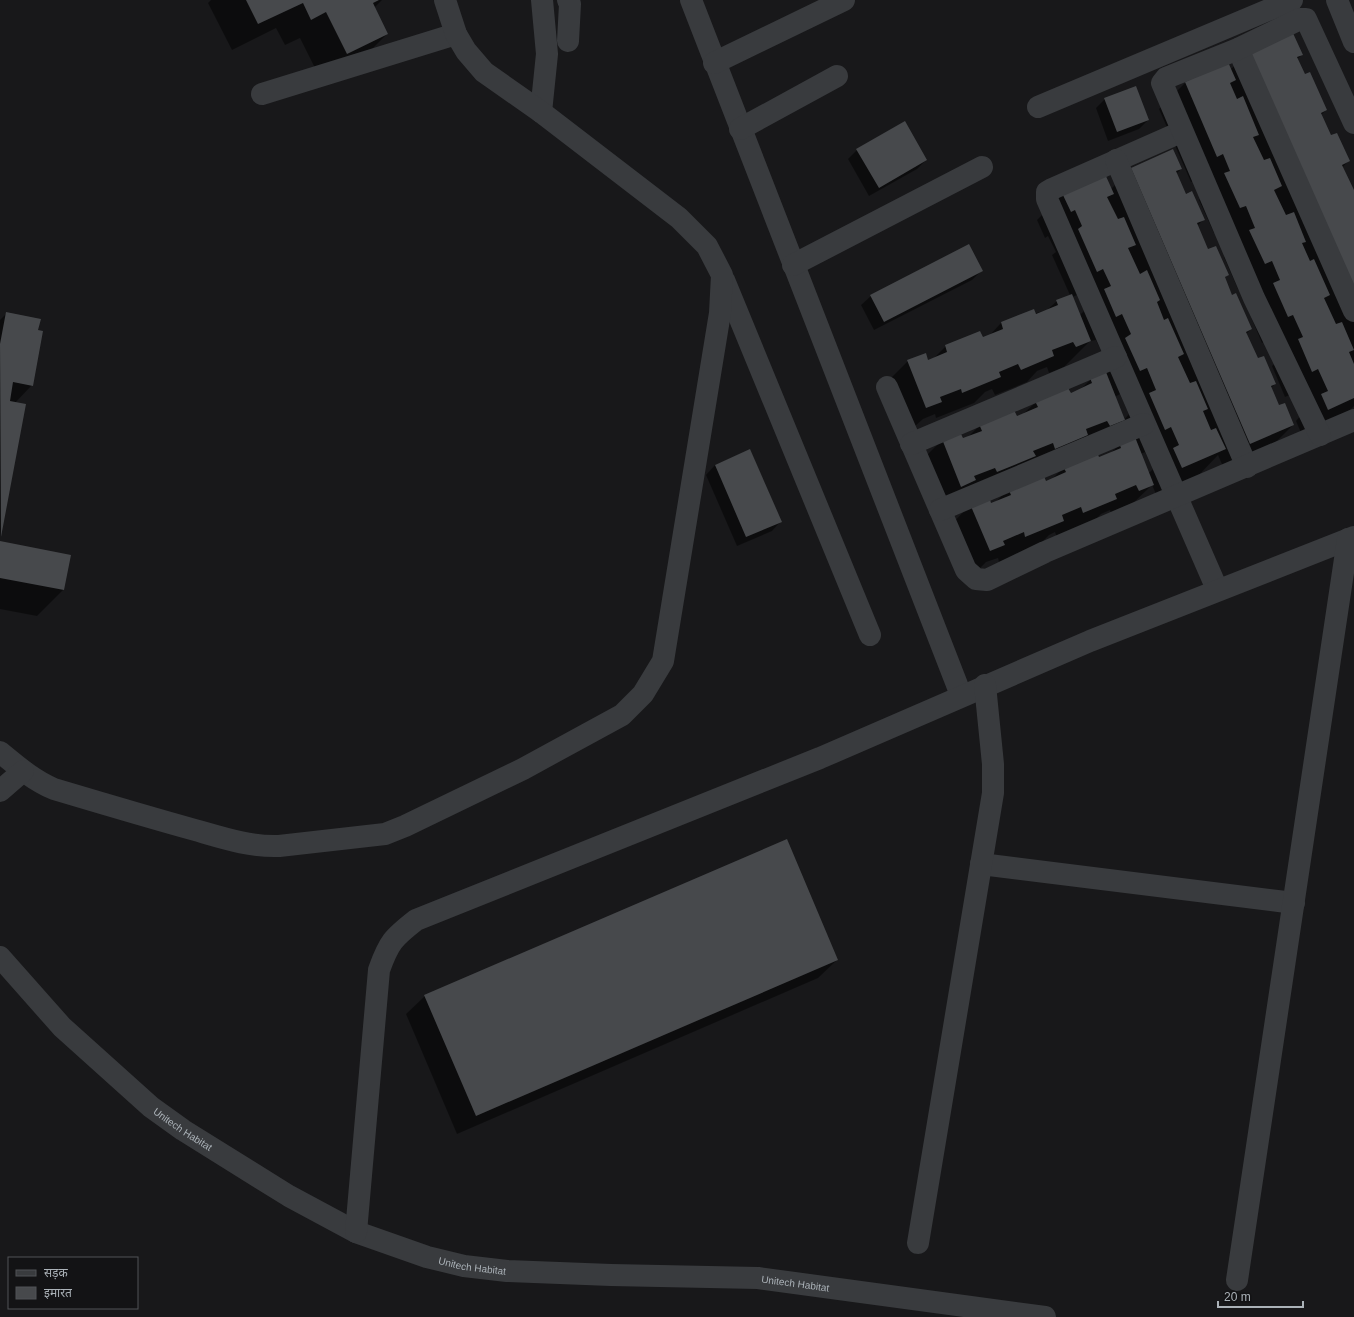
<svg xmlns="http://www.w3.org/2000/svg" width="1354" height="1317" font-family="Arial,'Noto Sans Devanagari',sans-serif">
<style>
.shadow{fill:#0007;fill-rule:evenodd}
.building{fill:#47494c}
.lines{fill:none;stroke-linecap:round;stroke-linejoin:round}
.minor{stroke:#393b3e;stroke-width:22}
.labels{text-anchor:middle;stroke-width:3.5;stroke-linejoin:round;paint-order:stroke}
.street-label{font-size:10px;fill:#abb2b8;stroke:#131315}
</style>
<rect width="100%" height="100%" fill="#18181a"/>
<!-- shadow -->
<path class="shadow" d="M 211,0 L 382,0 L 374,8 L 387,34 L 361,60 L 321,80 L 300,38 L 285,45 L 276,28 L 232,50 L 208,3 Z
M 1250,51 L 1302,55 L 1297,59 L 1304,75 L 1326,110 L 1321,115 L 1330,137 L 1348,161 L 1342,168 L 1354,191 L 1354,406 L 1344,416 L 1302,435 L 1296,421 L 1301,415 L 1292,394 L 1285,397 L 1272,366 L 1277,362 L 1267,340 L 1262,343 L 1248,310 L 1254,304 L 1238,289 L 1224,257 L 1229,252 L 1220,231 L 1214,233 L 1199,200 L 1204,195 L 1197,179 L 1191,182 L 1159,109 L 1185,83 L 1228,64 L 1230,70 Z
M 1105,99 L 1148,120 L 1139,129 L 1108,141 L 1096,108 Z
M 857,150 L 926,160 L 917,169 L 869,196 L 848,159 Z
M 1131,169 L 1181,169 L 1176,174 L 1185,195 L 1203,220 L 1197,226 L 1207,251 L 1228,275 L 1224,278 L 1232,296 L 1251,329 L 1246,334 L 1257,360 L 1275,384 L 1271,388 L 1279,407 L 1293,425 L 1267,451 L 1224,469 L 1218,455 L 1199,475 L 1156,494 L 1152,485 L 1126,510 L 1112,516 L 1110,510 L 1101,514 L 1090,525 L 1057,538 L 1055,532 L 1049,535 L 1037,547 L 999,562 L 998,558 L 986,562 L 977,571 L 945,531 L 971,504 L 991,504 L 996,502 L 1008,489 L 1045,482 L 1051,480 L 1064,467 L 1110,454 L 1120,444 L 1132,439 L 1124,420 L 1129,414 L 1120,394 L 1115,397 L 1124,420 L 1098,446 L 949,506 L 916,466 L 942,440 L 962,440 L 967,438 L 980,425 L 1016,417 L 1023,414 L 1036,402 L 1070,394 L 1081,389 L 1091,379 L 1105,359 L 1096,340 L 1090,341 L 1064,367 L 1049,373 L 1047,367 L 1037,371 L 1027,382 L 995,395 L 992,389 L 985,392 L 974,403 L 936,418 L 935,414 L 923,419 L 914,427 L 882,387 L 908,361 L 928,361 L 933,359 L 946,346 L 989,336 L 1001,323 L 1047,310 L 1057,301 L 1070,295 L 1052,255 L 1056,252 L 1048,236 L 1045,238 L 1037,220 L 1063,194 L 1111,189 ZM 1077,295 L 1084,311 L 1079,316 L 1072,297 ZM 1145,452 L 1153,469 L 1148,474 L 1141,454 Z
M 981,271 L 972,280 L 874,330 L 861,305 L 871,296 Z
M 6,314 L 37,331 L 32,385 L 15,403 L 25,405 L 0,535 L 0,320 Z
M 750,450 L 781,521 L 772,531 L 737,546 L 706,475 L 715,465 Z
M 0,542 L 70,556 L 63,590 L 37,616 L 0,609 Z
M 837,960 L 818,978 L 457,1134 L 406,1014 L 425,996 Z"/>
<!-- building -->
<path class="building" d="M 246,0 L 379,0 L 373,3 L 388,34 L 347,54 L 326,12 L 311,20 L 303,3 L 258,24 Z
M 1292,31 L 1303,55 L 1297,57 L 1305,74 L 1310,72 L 1327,110 L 1321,113 L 1331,135 L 1337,133 L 1350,161 L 1342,165 L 1354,190 L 1354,290 L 1249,50 Z
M 1228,62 L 1236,80 L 1230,83 L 1237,99 L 1243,96 L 1259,135 L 1253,137 L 1264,160 L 1270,158 L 1282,186 L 1274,190 L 1286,215 L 1294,212 L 1306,242 L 1302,243 L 1310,261 L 1314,259 L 1330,295 L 1324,298 L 1336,324 L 1342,322 L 1354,350 L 1349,352 L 1354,364 L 1354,398 L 1328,410 L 1321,394 L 1328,391 L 1318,369 L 1312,372 L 1298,339 L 1303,337 L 1293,315 L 1288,317 L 1273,283 L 1280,280 L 1272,261 L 1265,264 L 1249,230 L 1255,228 L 1246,206 L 1240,208 L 1224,173 L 1230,171 L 1223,154 L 1217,157 L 1185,82 Z
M 1136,86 L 1149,120 L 1117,132 L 1104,98 Z
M 905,121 L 927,160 L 879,188 L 856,149 Z
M 1173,149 L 1182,169 L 1176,171 L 1186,194 L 1192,191 L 1205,220 L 1197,223 L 1208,249 L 1216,246 L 1229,275 L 1225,277 L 1232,295 L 1236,293 L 1252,329 L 1246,332 L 1258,358 L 1264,356 L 1276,384 L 1271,386 L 1279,405 L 1285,403 L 1294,425 L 1250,444 L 1131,168 Z
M 1105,174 L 1114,194 L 1107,197 L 1118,219 L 1124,217 L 1136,245 L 1128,248 L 1140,274 L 1147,270 L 1160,300 L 1157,302 L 1164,320 L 1168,318 L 1184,354 L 1178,357 L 1190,383 L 1196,381 L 1208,409 L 1203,411 L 1211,430 L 1216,428 L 1226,449 L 1182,468 L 1173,448 L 1179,445 L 1171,427 L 1165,430 L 1149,393 L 1156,390 L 1147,368 L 1140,371 L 1125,338 L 1131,334 L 1122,314 L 1116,317 L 1104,289 L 1111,286 L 1103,269 L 1097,272 L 1078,229 L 1082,226 L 1075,210 L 1071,212 L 1062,193 Z
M 969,244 L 983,271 L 884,322 L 870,295 Z
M 1072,294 L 1091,341 L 1076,347 L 1073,342 L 1052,350 L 1054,356 L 1021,370 L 1018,364 L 999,372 L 1001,377 L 962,393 L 961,389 L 940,397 L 942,402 L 926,408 L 907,360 L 926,353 L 928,360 L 947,352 L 945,345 L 980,331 L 983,337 L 1003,329 L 1001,322 L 1034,309 L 1036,314 L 1058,305 L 1056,300 Z
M 6,312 L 41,319 L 38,330 L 43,331 L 33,386 L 13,382 L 10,401 L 26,404 L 1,537 L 0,344 Z
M 1106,372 L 1125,420 L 1110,426 L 1107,421 L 1086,429 L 1088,435 L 1055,449 L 1053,443 L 1033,451 L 1036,456 L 997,472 L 995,468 L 974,476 L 976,480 L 961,487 L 942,439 L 960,432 L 963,438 L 982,431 L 979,424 L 1014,410 L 1017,416 L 1038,407 L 1035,401 L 1068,388 L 1071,393 L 1092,383 L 1090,378 Z
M 1135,437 L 1154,485 L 1139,491 L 1136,485 L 1115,494 L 1117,499 L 1083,513 L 1081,507 L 1062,515 L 1064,521 L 1025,537 L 1024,532 L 1003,541 L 1005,545 L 990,551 L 970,504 L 989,496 L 991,503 L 1011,495 L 1008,488 L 1043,474 L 1046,481 L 1066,472 L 1063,466 L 1097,452 L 1099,457 L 1121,448 L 1119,443 Z
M 750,449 L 782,522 L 746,537 L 715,465 Z
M 0,541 L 71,555 L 64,590 L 0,578 Z
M 787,839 L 838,960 L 476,1116 L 424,995 Z"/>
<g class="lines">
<!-- minor -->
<g class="minor">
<path d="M 691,0 L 961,695"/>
<path d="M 1337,0 L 1354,42"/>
<path d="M 568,41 L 570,4 L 568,0"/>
<path d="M 1238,49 L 1354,311"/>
<path d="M 714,63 L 844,0"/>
<path d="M 262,94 L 456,34"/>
<path d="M 1038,107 L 1292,0"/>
<path d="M 541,112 L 547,54 L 542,0"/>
<path d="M 740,129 L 837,76"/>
<path d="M 1181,132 L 1052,189 L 1047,192 L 1047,199 L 1217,589"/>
<path d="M 1116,160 L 1247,467"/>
<path d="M 793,265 L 982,167"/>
<path d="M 724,280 L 870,635"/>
<path d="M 887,387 L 966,570 L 976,579 L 987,580 L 1045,552 L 1354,420"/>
<path d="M 1320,435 L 1254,298 L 1162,83 L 1166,78 L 1238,49 L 1300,19 L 1306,19 L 1354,123"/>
<path d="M 911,444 L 1116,357"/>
<path d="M 940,510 L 1144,424"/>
<path d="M 0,752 C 17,766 33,780 54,789 C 101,803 148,817 195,830 C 223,838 250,847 279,846 L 385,834 L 405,826 L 523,769 L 622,715 L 643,694 L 663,661 L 720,313 L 722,275 L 707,246 L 679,218 L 541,112 L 484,72 L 466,51 L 456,34 L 445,0"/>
<path d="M 0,791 L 23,771"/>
<path d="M 981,864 L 1294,903"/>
<path id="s1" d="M 0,957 L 62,1027 L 151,1107 L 183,1130 L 289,1196 L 356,1232 L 427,1257 L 464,1266 L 507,1271 L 611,1275 L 758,1278 L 1045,1317"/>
<path d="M 356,1232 L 379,970 C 389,942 393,938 416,920 L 820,758 L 1090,641 L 1354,537"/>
<path d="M 918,1243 L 993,793 L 993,764 L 985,685"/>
<path d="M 1237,1280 L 1348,539"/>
</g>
</g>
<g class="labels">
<!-- street labels -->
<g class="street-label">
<text dy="4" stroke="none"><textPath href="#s1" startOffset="252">Unitech Habitat</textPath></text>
<text dy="4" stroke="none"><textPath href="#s1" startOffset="575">Unitech Habitat</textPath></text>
<text dy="4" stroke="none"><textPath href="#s1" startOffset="899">Unitech Habitat</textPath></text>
</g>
</g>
<!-- legend -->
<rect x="8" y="1257" width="130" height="52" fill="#131315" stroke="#505356"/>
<rect x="16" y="1270" width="20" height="6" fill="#393b3e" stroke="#505356"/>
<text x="44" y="1277" font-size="12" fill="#abb2b8">सड़क</text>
<rect x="16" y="1287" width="20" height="12" fill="#47494c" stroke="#505356"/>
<text x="44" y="1297" font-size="12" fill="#abb2b8">इमारत</text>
<!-- scale -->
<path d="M1218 1301v6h85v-6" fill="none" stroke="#abb2b8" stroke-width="2"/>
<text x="1224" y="1301" font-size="12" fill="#abb2b8" stroke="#131315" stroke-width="3" paint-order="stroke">20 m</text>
</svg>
